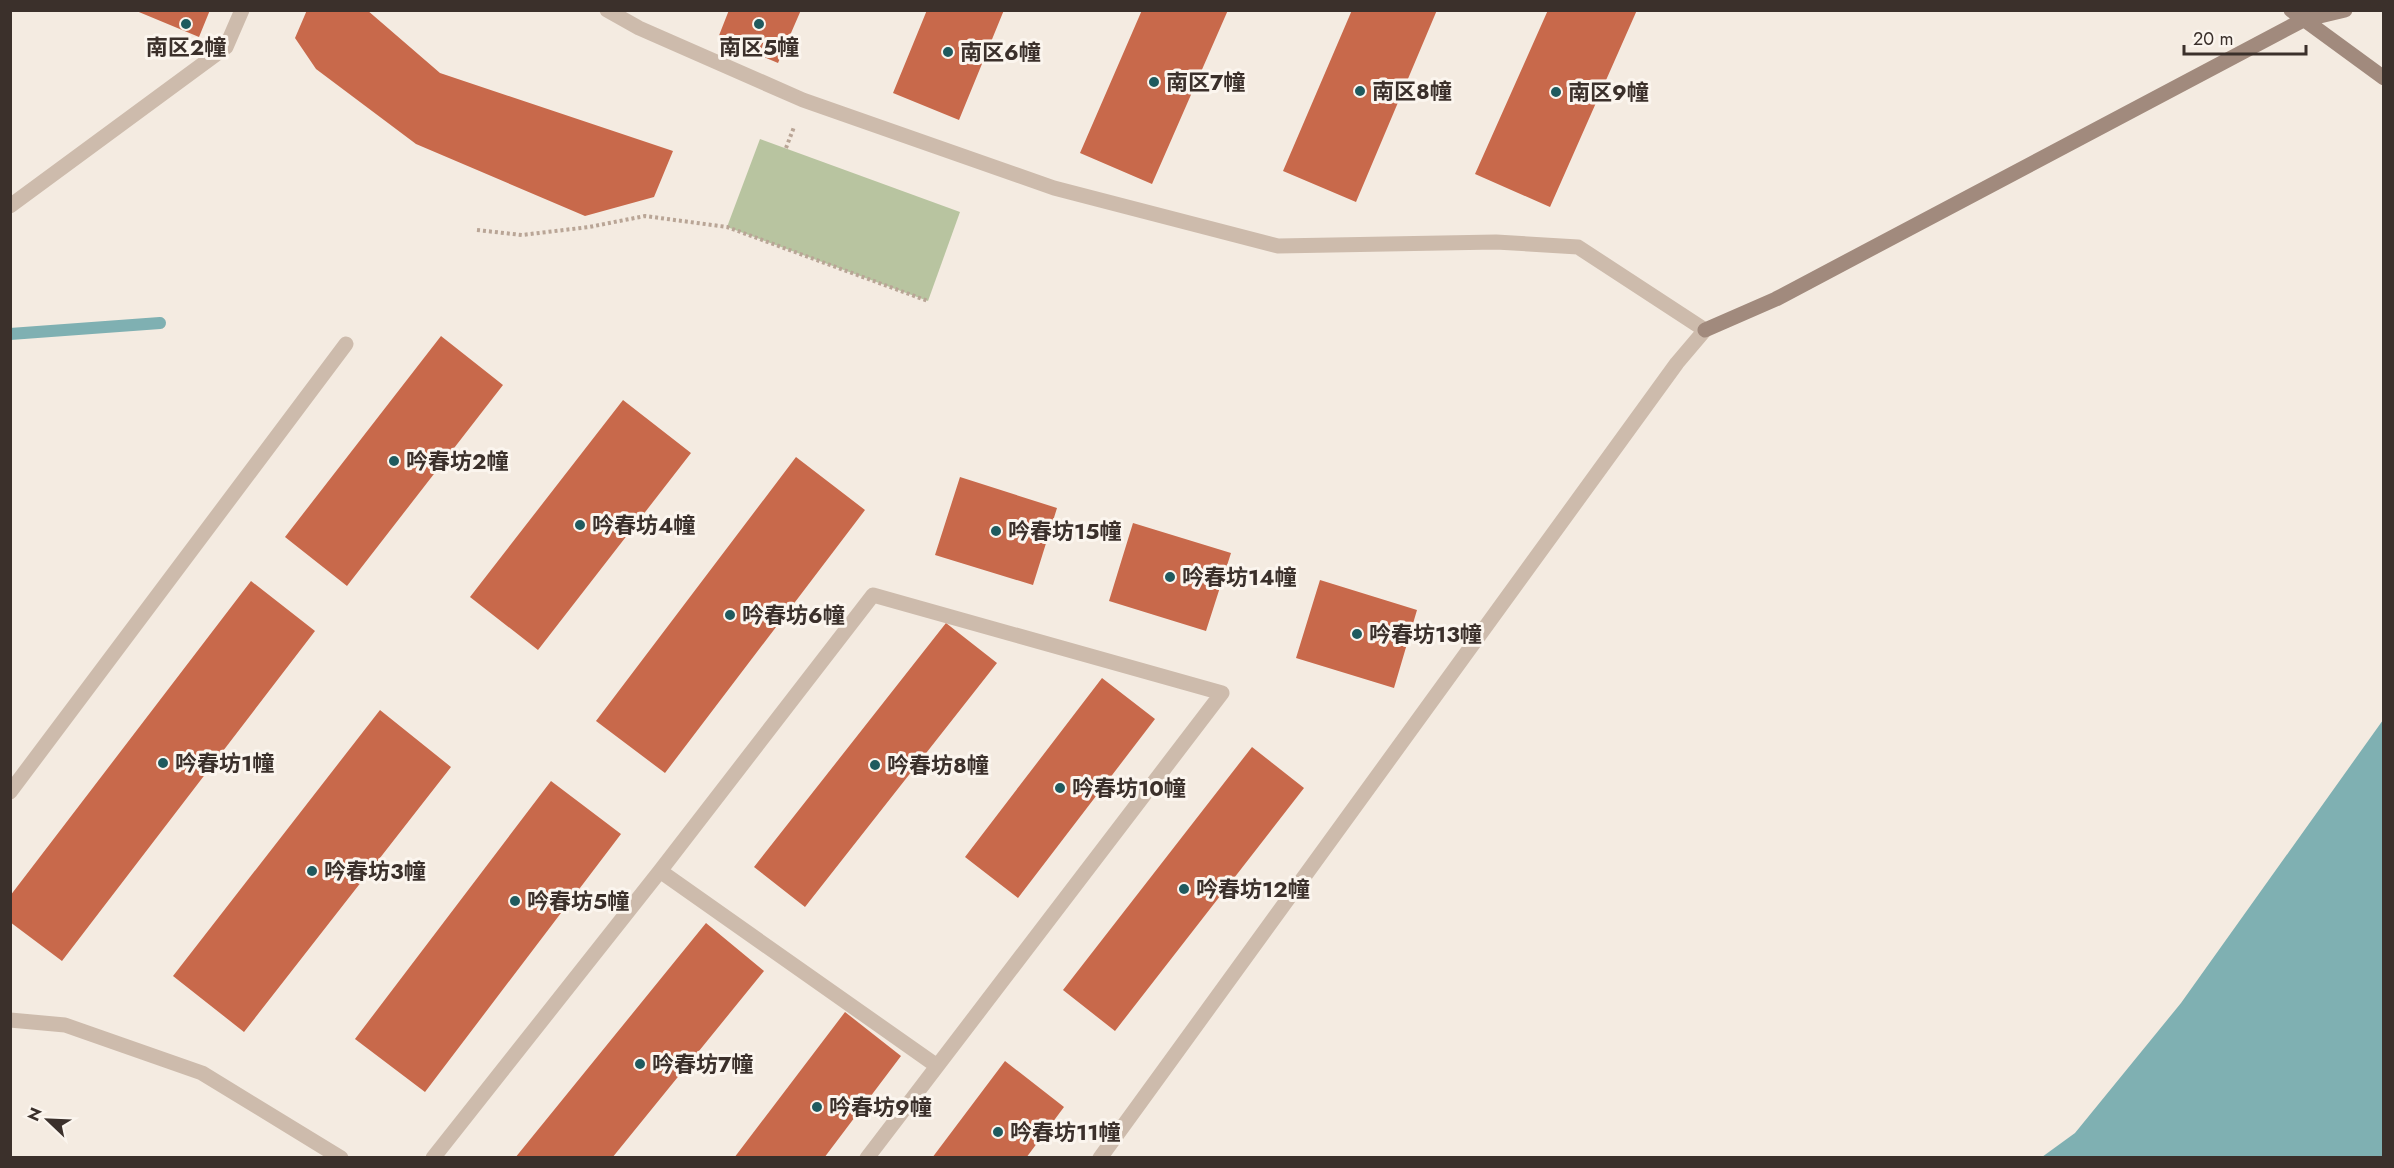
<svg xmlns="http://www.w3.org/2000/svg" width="2394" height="1168" font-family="Jost,'Noto Sans SC',sans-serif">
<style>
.green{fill:#b8c4a0}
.water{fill:#7fb0b2}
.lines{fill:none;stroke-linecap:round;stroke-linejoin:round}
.stream{stroke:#7fb0b2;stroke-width:12}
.building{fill:#c8694b}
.path{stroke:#b9a596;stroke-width:4;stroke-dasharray:3 3;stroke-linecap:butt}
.street{stroke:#cdbbac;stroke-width:15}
.secondary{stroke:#a18a7d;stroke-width:15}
.poi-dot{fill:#1f5a5e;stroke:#fbf5ee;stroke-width:2}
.labels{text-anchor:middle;stroke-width:6;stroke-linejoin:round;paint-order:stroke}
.poi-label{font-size:22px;font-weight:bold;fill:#3b302b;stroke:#fbf5ee;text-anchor:start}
</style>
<rect width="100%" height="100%" fill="#f4ebe1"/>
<!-- green -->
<path class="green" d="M 760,139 L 960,212 L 928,301 L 727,227 Z"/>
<!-- water -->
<path class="water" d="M 2383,720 L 2383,1157 L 2042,1157 L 2075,1133 L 2181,1003 Z"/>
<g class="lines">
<!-- stream -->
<path class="stream" d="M 10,334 L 160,323"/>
</g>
<!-- building -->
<path class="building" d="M 134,10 L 210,10 L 199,37 Z
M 307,10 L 367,10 L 440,73 L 673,151 L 654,197 L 585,216 L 416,144 L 316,69 L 295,38 Z
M 729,10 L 801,10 L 778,63 L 718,38 Z
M 927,10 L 1004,10 L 959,120 L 893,93 Z
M 1142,10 L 1228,10 L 1152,184 L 1080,153 Z
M 1352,10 L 1437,10 L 1356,202 L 1283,171 Z
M 1548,10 L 1637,10 L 1550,207 L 1475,174 Z
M 441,336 L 503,385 L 347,586 L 285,537 Z
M 623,400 L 691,453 L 538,650 L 470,597 Z
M 796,457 L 865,510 L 665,773 L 596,721 Z
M 960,477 L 1057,508 L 1033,585 L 935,555 Z
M 1133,523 L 1231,553 L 1206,631 L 1109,601 Z
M 1320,580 L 1417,610 L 1394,688 L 1296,658 Z
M 251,581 L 315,631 L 62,961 L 10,922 L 10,896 Z
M 946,623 L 997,663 L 805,907 L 754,867 Z
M 1102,678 L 1155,719 L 1018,898 L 965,857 Z
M 380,710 L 451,767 L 244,1032 L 173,976 Z
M 1252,747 L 1304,788 L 1115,1031 L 1063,990 Z
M 551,781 L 621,834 L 425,1092 L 355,1039 Z
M 706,923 L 764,971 L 612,1158 L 515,1158 Z
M 845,1012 L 901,1056 L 824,1158 L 734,1158 Z
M 1005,1061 L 1064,1107 L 1026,1158 L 932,1158 Z"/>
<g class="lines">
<!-- path -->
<path class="path" d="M 786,148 L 794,127
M 477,230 L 522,235 L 589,227 L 645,216 L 727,227 L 928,301"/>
<!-- street -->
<path class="street" d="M 607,10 L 639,28 L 803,100 L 1054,188 L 1278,246 L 1496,242 L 1578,247 L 1705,330 L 1677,363 L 1100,1158
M 10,206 L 226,47 L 242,10
M 10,792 L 346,344
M 660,871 L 937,1066
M 10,1020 L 65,1025 L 202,1073 L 341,1158
M 433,1158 L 660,871 L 873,595 L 1222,693 L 867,1158"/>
<!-- secondary -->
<path class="secondary" d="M 2291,10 L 2384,78
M 1705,330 L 1776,299 L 2303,20 L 2345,10"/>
</g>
<!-- markers -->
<g class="poi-dot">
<circle cx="186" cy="24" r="6"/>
<circle cx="759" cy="24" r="6"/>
<circle cx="948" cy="52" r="6"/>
<circle cx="1154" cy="82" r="6"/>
<circle cx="1360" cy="91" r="6"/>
<circle cx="1556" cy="92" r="6"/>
<circle cx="394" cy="461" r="6"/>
<circle cx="580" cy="525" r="6"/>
<circle cx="996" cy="531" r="6"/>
<circle cx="1170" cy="577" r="6"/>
<circle cx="730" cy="615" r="6"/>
<circle cx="1357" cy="634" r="6"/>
<circle cx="163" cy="763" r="6"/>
<circle cx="875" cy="765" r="6"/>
<circle cx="1060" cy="788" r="6"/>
<circle cx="312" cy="871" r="6"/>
<circle cx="1184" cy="889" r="6"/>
<circle cx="515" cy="901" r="6"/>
<circle cx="640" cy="1064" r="6"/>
<circle cx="817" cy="1107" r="6"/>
<circle cx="998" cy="1132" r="6"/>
</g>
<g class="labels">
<!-- poi labels -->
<g class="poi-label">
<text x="186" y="55" text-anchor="middle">南区2幢</text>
<text x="759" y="55" text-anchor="middle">南区5幢</text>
<text x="960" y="60">南区6幢</text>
<text x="1166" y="90">南区7幢</text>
<text x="1372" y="99">南区8幢</text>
<text x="1568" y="100">南区9幢</text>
<text x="406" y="469">吟春坊2幢</text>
<text x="592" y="533">吟春坊4幢</text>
<text x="1008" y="539">吟春坊15幢</text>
<text x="1182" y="585">吟春坊14幢</text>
<text x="742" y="623">吟春坊6幢</text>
<text x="1369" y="642">吟春坊13幢</text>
<text x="175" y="771">吟春坊1幢</text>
<text x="887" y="773">吟春坊8幢</text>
<text x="1072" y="796">吟春坊10幢</text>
<text x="324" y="879">吟春坊3幢</text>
<text x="1196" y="897">吟春坊12幢</text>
<text x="527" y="909">吟春坊5幢</text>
<text x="652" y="1072">吟春坊7幢</text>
<text x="829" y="1115">吟春坊9幢</text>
<text x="1010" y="1140">吟春坊11幢</text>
</g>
</g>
<!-- border -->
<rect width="2394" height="1168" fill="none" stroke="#3b302b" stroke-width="24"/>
<!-- north arrow -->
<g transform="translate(48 1120) rotate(293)" stroke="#fbf5ee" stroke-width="4.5" paint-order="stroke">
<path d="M0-4.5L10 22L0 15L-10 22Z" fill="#3b302b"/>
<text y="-9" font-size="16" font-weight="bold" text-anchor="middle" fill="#3b302b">N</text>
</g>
<!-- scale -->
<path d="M2184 45v9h122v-9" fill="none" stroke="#3b302b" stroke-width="3"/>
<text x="2193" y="45" font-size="18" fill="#3b302b" stroke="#fbf5ee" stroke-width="4.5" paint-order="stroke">20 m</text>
</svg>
